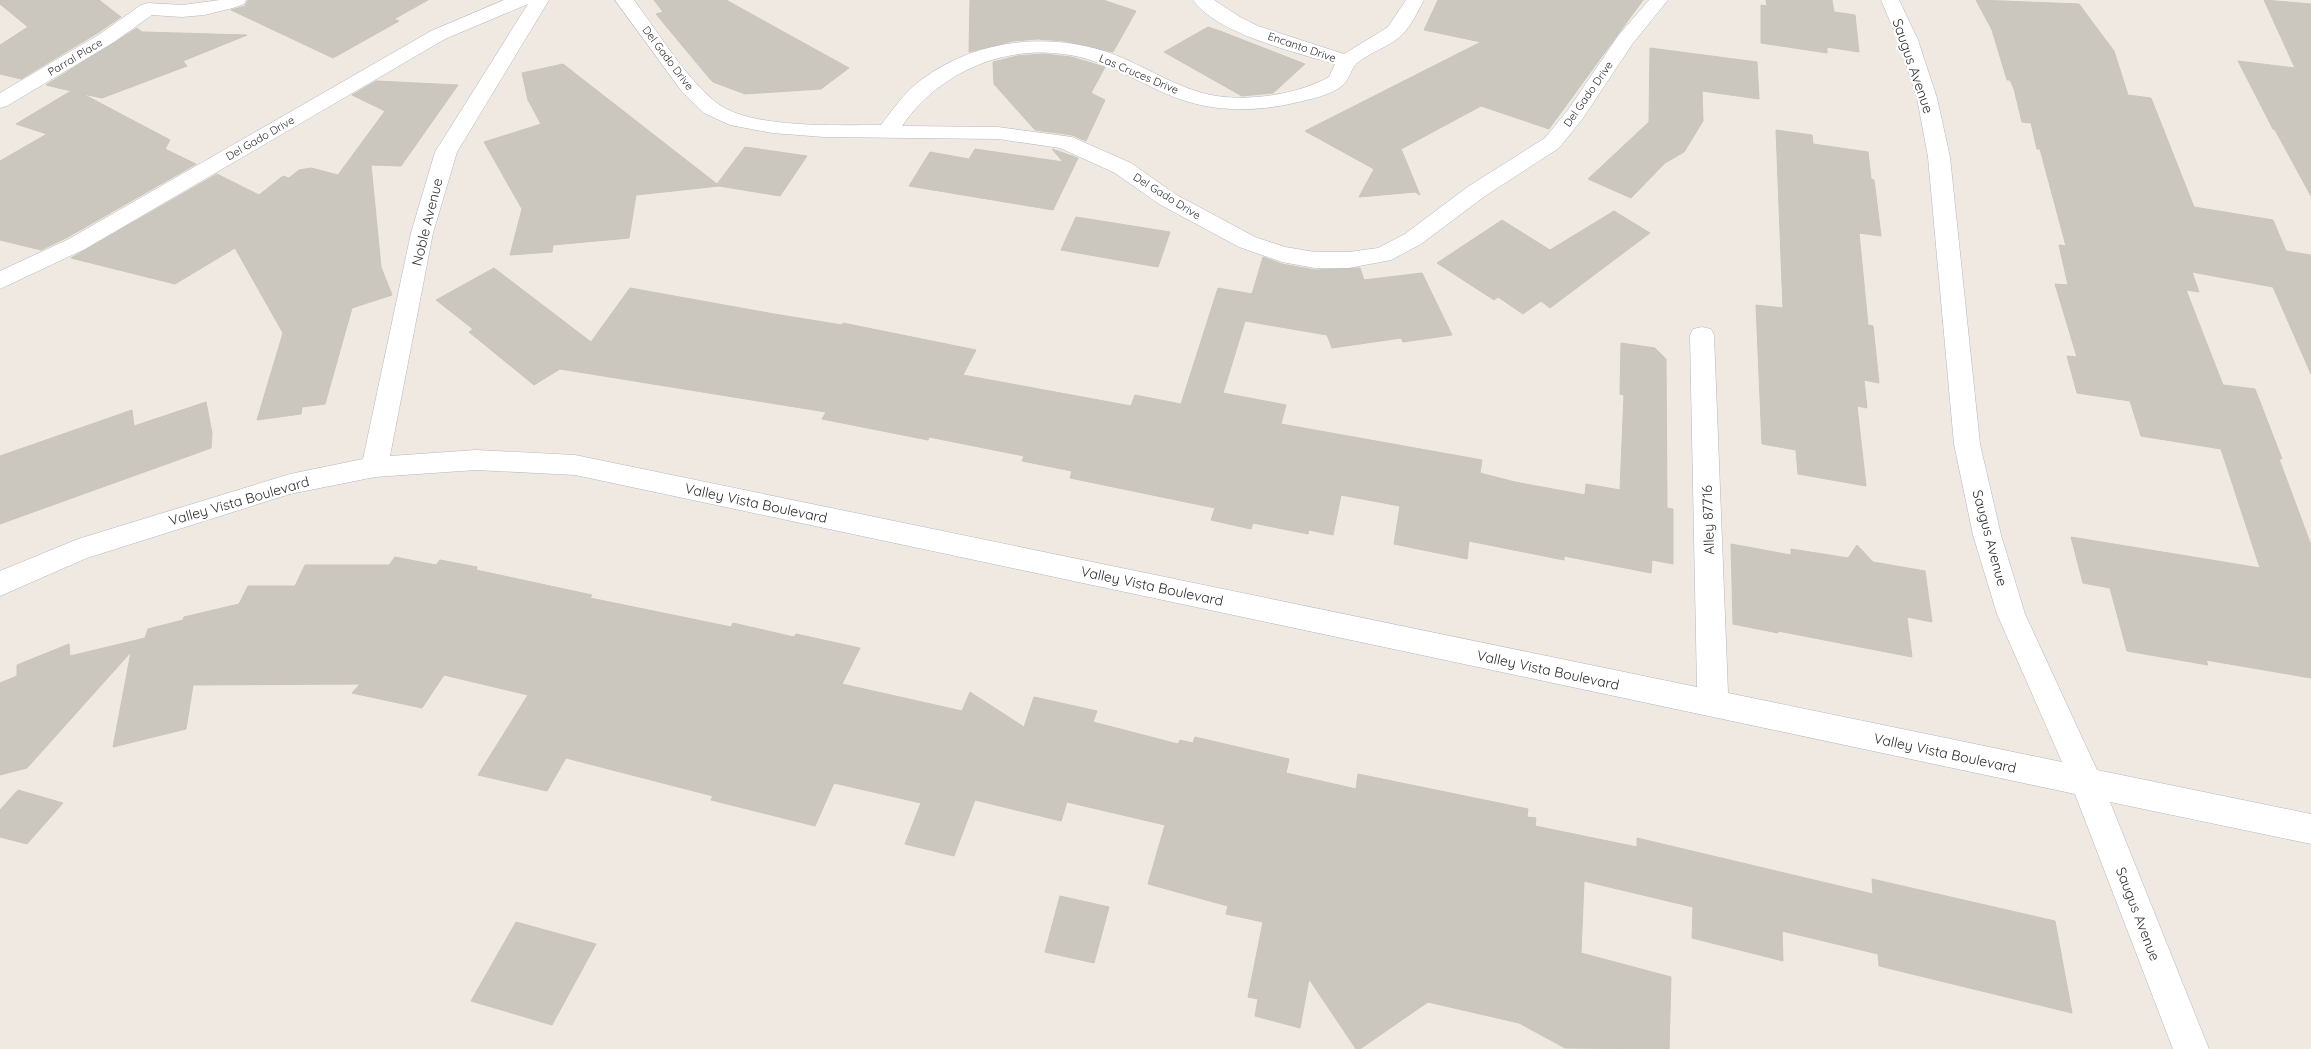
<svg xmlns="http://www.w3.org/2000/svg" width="2311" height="1049" font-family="Quicksand,sans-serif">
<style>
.building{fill:#cbc7bf;stroke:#cbc5ba}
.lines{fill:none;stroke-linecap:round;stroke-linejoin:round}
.minor-casing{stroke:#b4b7c1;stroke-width:1}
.minor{fill:#fff;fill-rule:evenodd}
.labels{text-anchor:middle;stroke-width:4.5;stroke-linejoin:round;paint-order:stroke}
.far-street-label{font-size:11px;fill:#2e2e2e;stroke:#fff}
.street-label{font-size:14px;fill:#2e2e2e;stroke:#fff}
</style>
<rect width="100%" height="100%" fill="#efe9e1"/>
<!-- building -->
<path class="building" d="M 0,0 L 99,0 L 121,17 L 99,32 L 21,79 L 0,74 L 0,45 L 28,27 L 0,4 Z
M 248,0 L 428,0 L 394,19 L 399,21 L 333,58 L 231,10 L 245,6 Z
M 654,0 L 726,0 L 849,68 L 821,89 L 745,94 L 713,82 L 710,79 L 656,14 L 663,12 Z
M 970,0 L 1103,0 L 1136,11 L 1113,52 L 1064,41 L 1038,39 L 1013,41 L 969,52 Z
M 1438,0 L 1643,0 L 1549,129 L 1481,106 L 1401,149 L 1420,195 L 1415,192 L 1359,197 L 1374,169 L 1305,131 L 1481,42 L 1424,30 Z
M 1766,0 L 1832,0 L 1834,12 L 1855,15 L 1859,52 L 1827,47 L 1827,53 L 1761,43 L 1761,5 L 1767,6 Z
M 1976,0 L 2079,4 L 2114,51 L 2128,95 L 2151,98 L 2194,207 L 2273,220 L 2286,251 L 2311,255 L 2311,374 L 2273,287 L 2192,272 L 2199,292 L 2186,290 L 2223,385 L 2255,389 L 2282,459 L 2279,459 L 2311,545 L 2311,678 L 2206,660 L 2208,665 L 2127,651 L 2110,588 L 2083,583 L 2071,537 L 2260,568 L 2221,449 L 2141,436 L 2130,401 L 2077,393 L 2067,356 L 2077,357 L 2055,284 L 2068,285 L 2059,245 L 2066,246 L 2040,149 L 2037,149 L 2031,123 L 2022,122 L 2014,89 L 2010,80 L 2007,80 L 1992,30 Z
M 2264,0 L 2311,4 L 2311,196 L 2275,130 L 2273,129 L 2238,61 L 2295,68 Z
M 1208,27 L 1220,31 L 1305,64 L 1273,93 L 1242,96 L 1164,52 Z
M 137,28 L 142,32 L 247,35 L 183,61 L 187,66 L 102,98 L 83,94 L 170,140 L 165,149 L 196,164 L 68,237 L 41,250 L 0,240 L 0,161 L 47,134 L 16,124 L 71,91 L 46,85 Z
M 1650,48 L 1757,62 L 1759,99 L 1702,91 L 1703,121 L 1684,152 L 1665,163 L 1631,198 L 1588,179 L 1649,122 Z
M 1044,54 L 1071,57 L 1105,67 L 1091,93 L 1105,100 L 1086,141 L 1072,135 L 1035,130 L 994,84 L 993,62 L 1017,56 Z
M 563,64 L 717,184 L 745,147 L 807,156 L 780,196 L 719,186 L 636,195 L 629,238 L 553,245 L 552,252 L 510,255 L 522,209 L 484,142 L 541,124 L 528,100 L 522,73 Z
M 376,81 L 458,85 L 401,166 L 371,165 L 381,267 L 392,295 L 352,308 L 325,404 L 302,407 L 301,414 L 257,420 L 283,333 L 235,248 L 175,284 L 71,258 L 217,174 L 259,195 L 283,176 L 289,178 L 299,170 L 311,168 L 338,175 L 385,111 L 352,95 Z
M 1776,130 L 1812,135 L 1813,144 L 1868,152 L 1871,179 L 1874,180 L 1881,236 L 1859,233 L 1868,325 L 1873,326 L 1879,383 L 1864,380 L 1867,408 L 1857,406 L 1866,486 L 1798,474 L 1796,450 L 1762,444 L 1756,305 L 1783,308 Z
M 975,149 L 1063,162 L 1052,149 L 1078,158 L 1053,210 L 909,186 L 930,152 L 969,159 Z
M 1614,211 L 1650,233 L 1550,308 L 1541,301 L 1523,314 L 1498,297 L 1494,300 L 1437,263 L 1502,220 L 1550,250 Z
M 1076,217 L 1170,232 L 1158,267 L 1061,250 Z
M 1263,257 L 1282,264 L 1315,270 L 1360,268 L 1364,280 L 1422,273 L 1452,335 L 1403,342 L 1401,338 L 1332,348 L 1327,335 L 1245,321 L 1223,393 L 1286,405 L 1281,424 L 1482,460 L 1480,473 L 1515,482 L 1585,495 L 1586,484 L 1620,490 L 1624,395 L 1620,394 L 1621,343 L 1655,348 L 1666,359 L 1667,508 L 1673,509 L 1673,564 L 1652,560 L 1651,573 L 1564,556 L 1564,560 L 1469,541 L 1467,559 L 1428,551 L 1394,544 L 1400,506 L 1341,495 L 1333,535 L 1309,530 L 1308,534 L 1253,523 L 1251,529 L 1211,520 L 1215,508 L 1070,478 L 1072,471 L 1022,461 L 1024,456 L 929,437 L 928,440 L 822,419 L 826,412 L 560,369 L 534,385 L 469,332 L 473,329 L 436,300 L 494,268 L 591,342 L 630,288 L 774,314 L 842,325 L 843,323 L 976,350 L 963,375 L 1131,406 L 1135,395 L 1181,404 L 1218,288 L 1252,294 Z
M 206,402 L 212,433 L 211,448 L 0,524 L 0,456 L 132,410 L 134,426 Z
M 1731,544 L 1791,555 L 1791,549 L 1848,558 L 1857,545 L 1873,562 L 1925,571 L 1932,622 L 1907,617 L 1912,657 L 1778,631 L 1778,633 L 1733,624 Z
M 395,557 L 436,565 L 440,560 L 477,567 L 476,570 L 592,595 L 590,598 L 731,627 L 733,623 L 794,637 L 796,634 L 860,648 L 842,684 L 962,711 L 970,692 L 1024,727 L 1034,697 L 1097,711 L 1093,722 L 1178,744 L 1180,740 L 1193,743 L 1195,737 L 1289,759 L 1286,773 L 1356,789 L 1358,774 L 1528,809 L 1527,817 L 1536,818 L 1535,826 L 1637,847 L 1637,838 L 1873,894 L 1872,879 L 2055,921 L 2072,1013 L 1879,966 L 1878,954 L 1782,931 L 1783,961 L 1692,938 L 1693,907 L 1584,881 L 1581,953 L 1671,977 L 1669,1049 L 1565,1048 L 1519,1023 L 1428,1002 L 1360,1049 L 1356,1049 L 1309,979 L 1300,1028 L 1255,1016 L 1258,999 L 1248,997 L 1263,922 L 1226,914 L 1228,906 L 1148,884 L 1165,825 L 1067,802 L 1061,821 L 975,800 L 954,856 L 905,844 L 921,803 L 834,783 L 815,826 L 711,800 L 713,796 L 566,758 L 547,791 L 478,775 L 528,695 L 444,675 L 422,708 L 352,693 L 360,684 L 193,685 L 186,729 L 113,747 L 131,652 L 27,768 L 0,775 L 0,683 L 17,676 L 17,665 L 69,644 L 70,656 L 145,638 L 148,629 L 183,620 L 184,617 L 239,604 L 248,586 L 295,586 L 305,565 L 389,565 Z
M 18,790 L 63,803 L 27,844 L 0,837 L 0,810 Z
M 1060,896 L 1109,907 L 1094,963 L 1045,952 Z
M 516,922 L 596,944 L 552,1025 L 471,1001 Z"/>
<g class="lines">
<defs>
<path id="minor" d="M 220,0 L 246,0 L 244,4 L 233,8 L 204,15 L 182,17 L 152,15 L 114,42 L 7,106 L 0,108 L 0,93 L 100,34 L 141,5 L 148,3 L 182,5 Z
M 504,0 L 549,0 L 457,152 L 433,233 L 390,456 L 476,450 L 575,455 L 1697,687 L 1690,335 L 1693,329 L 1702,327 L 1711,329 L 1714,335 L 1728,693 L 2062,762 L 1997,614 L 1973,535 L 1954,444 L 1928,157 L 1917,98 L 1898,40 L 1881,0 L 1899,0 L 1918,40 L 1937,98 L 1950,157 L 1980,444 L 2001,535 L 2025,614 L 2097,770 L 2311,814 L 2311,844 L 2110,802 L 2209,1049 L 2173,1049 L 2075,794 L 575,475 L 476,470 L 375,477 L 290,494 L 87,558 L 0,596 L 0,571 L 78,539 L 290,474 L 363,459 L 411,233 L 435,152 L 528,4 L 445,39 L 85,249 L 0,289 L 0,271 L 69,239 L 431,31 Z
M 615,0 L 634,0 C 658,32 686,79 717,103 C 749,129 840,125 881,125 C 893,109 905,92 921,80 C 976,39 1049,31 1113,54 C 1142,65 1169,83 1199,92 C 1237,104 1295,96 1329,77 L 1335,64 C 1297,53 1215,33 1193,0 L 1214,0 L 1240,17 L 1258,26 L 1344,54 L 1388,27 L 1406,0 L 1424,0 C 1418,11 1411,26 1402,35 C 1389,47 1370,52 1357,63 C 1351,68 1350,79 1343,85 C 1330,96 1310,99 1294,103 C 1260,111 1222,112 1189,102 C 1157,93 1130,74 1099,63 C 1027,36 945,63 902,126 L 998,127 L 1072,137 L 1131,163 L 1175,194 L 1255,237 L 1285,247 L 1315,252 L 1349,252 L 1378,248 L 1405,234 L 1469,186 L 1545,138 L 1568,110 L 1618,36 L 1649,0 L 1668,0 L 1633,43 L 1583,118 L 1559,148 L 1485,196 L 1421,244 L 1391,260 L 1349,268 L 1315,268 L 1282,262 L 1239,247 L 1159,204 L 1115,173 L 1060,148 L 998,139 L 824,137 L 772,133 L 730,125 L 704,113 L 683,93 Z"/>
</defs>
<!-- minor casing -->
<use href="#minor" class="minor-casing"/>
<!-- minor -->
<use href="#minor" class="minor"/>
</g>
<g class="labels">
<!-- far-street labels -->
<g class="far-street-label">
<text transform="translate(1302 47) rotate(19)" y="4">Encanto Drive</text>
<text transform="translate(75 57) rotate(-31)" y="4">Parral Place</text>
<text transform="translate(668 58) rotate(53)" y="4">Del Gado Drive</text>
<text transform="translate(1139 74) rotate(23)" y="4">Las Cruces Drive</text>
<text transform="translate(1588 94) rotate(-55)" y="4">Del Gado Drive</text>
<text transform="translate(260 138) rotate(-30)" y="4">Del Gado Drive</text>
<text transform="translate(1167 196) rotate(32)" y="4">Del Gado Drive</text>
</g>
<!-- street labels -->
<g class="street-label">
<text transform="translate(1913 66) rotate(71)" y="5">Saugus Avenue</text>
<text transform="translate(427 222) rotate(-76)" y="5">Noble Avenue</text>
<text transform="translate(239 501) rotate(-16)" y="5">Valley Vista Boulevard</text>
<text transform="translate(756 503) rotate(12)" y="5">Valley Vista Boulevard</text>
<text transform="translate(1708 520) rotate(-92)" y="5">Alley 87716</text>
<text transform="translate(1990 538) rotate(75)" y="5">Saugus Avenue</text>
<text transform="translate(1152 586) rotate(12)" y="5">Valley Vista Boulevard</text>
<text transform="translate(1548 670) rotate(12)" y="5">Valley Vista Boulevard</text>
<text transform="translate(1945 753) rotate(12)" y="5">Valley Vista Boulevard</text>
<text transform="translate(2138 914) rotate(69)" y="5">Saugus Avenue</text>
</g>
</g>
</svg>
